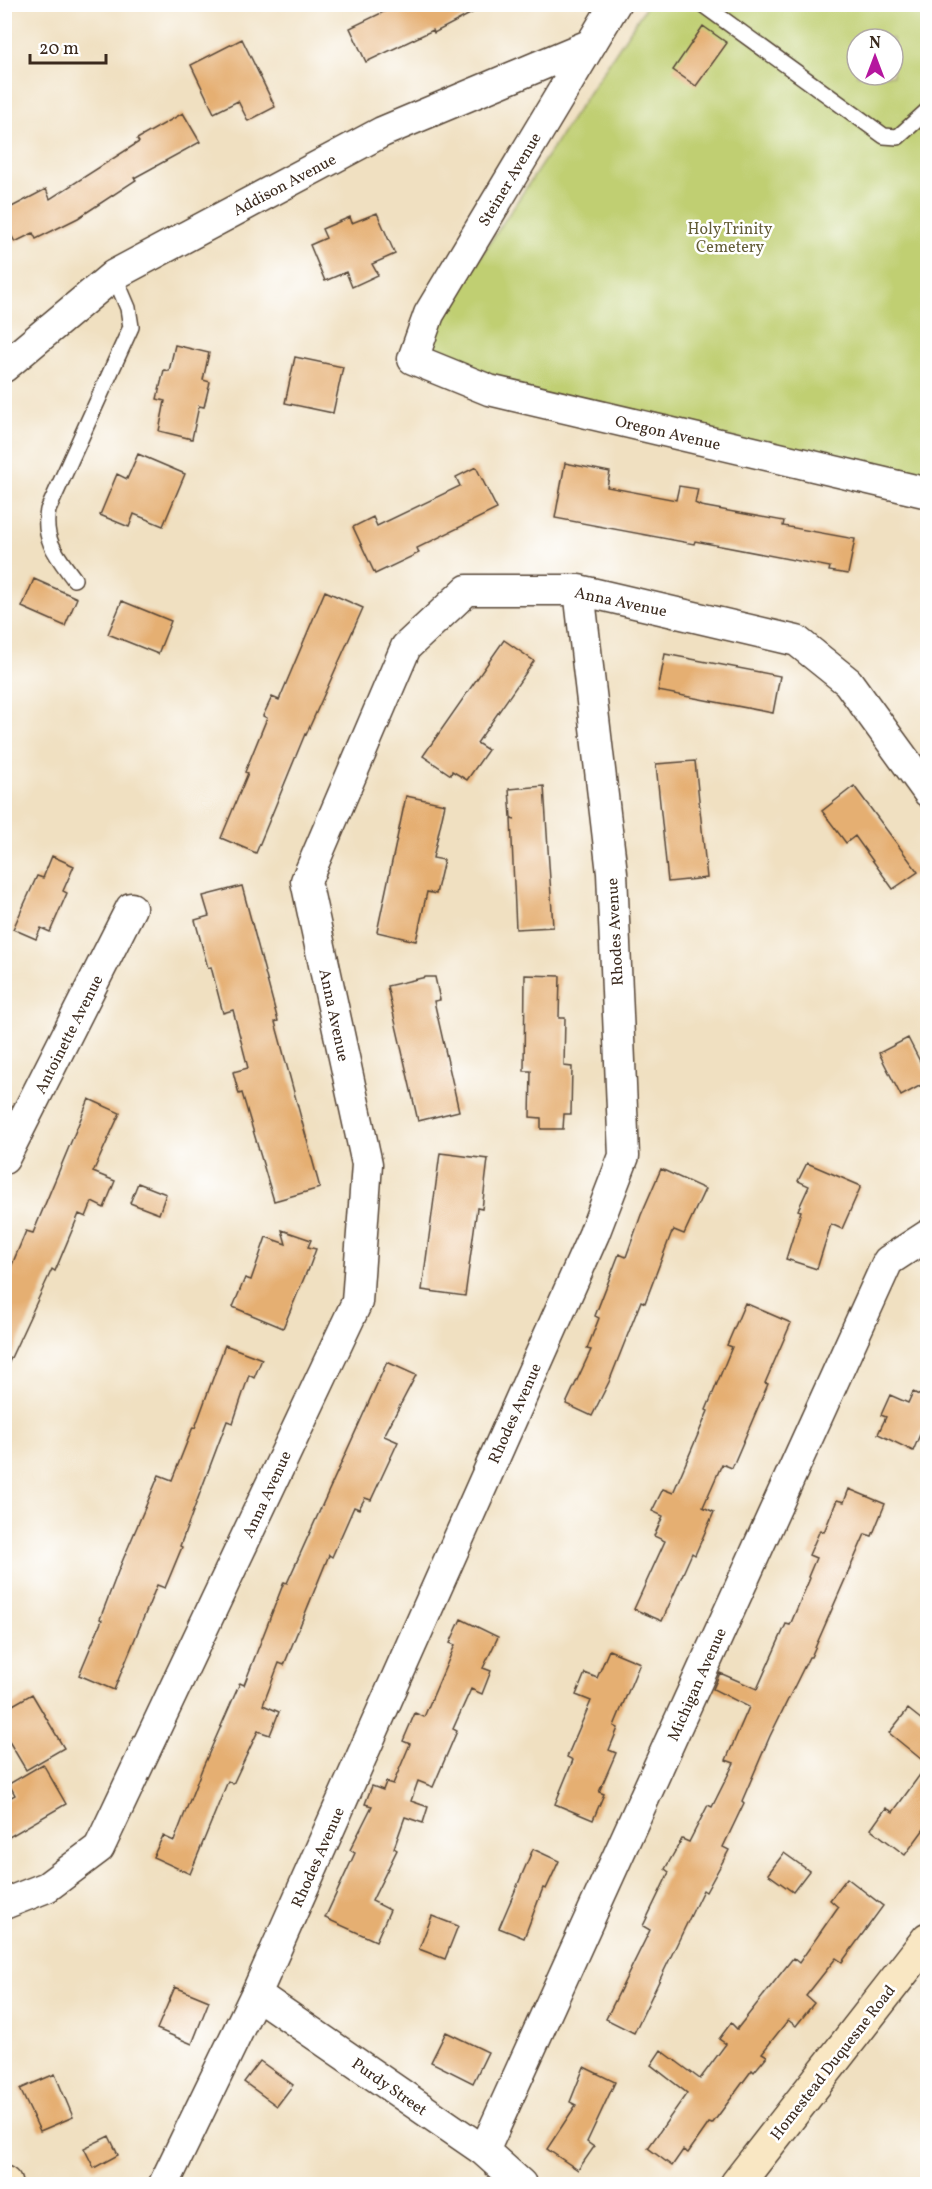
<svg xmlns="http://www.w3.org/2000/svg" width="932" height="2189" font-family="Vollkorn,serif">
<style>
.green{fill:#c0cf72;stroke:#7e7c48;stroke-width:1.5;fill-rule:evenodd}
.building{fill:#e5af72}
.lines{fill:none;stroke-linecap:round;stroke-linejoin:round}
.lane-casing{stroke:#564536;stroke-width:18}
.street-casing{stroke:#564536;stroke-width:33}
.secondary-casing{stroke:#564536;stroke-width:36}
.lane{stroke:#fff;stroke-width:15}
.street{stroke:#fff;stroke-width:30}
.secondary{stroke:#f9e7c3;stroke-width:33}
.labels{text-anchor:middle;stroke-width:5;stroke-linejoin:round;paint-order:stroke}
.street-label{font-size:16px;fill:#3b2a1e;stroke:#fff}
.park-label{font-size:16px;fill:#635c37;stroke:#fff}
</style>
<rect width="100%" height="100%" fill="#fff"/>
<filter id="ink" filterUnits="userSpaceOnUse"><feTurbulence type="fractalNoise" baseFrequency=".0167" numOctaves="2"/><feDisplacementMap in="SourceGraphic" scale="12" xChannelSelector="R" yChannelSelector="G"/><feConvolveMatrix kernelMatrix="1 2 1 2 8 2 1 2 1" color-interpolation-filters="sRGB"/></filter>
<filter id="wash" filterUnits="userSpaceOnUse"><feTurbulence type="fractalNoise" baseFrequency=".008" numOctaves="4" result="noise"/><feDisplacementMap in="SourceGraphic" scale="24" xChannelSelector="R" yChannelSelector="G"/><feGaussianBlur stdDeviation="1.35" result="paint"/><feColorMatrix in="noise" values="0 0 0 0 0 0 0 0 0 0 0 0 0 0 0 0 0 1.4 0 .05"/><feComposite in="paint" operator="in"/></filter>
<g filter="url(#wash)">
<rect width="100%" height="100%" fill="#f0e0c1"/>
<!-- green -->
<path class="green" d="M 647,5 L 927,5 L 927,479 L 459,381 L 430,351 L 438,321 ZM 857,39 L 893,39 L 893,75 L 857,75 Z"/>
<g id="blocks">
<!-- building -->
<path class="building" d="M 400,4 L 489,4 L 434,33 L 433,30 L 366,62 L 350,28 Z
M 703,26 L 727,43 L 696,86 L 673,70 Z
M 242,39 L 275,107 L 248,121 L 238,101 L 214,113 L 191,65 Z
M 183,113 L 200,142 L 134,178 L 136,180 L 78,218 L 36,239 L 33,233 L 15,242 L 4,222 L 4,211 L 46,189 L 50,199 L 139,142 L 137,139 Z
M 377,213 L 395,254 L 372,264 L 378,275 L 352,287 L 346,272 L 325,281 L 310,245 L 326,238 L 322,229 L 350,217 L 352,223 Z
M 175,345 L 209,353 L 203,380 L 210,382 L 204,407 L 199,406 L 192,439 L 159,431 L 165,401 L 157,399 L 164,370 L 169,371 Z
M 295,357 L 343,367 L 333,413 L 285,403 Z
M 138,454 L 185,474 L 163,526 L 134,514 L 129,527 L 100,515 L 117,474 L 127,479 Z
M 565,463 L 610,472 L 607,487 L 676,500 L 679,486 L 698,489 L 695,503 L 701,506 L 784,521 L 783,526 L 855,539 L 848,574 L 829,571 L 830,567 L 695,541 L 694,544 L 555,518 Z
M 476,467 L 497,509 L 417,548 L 419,553 L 375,574 L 353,527 L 373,517 L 377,526 L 460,486 L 456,477 Z
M 34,579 L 77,598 L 65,626 L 22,607 Z
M 325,591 L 363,608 L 306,735 L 305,734 L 256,853 L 221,838 L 248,773 L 245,772 L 267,718 L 263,716 L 272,697 L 279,700 Z
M 122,601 L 171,621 L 158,654 L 108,634 Z
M 504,640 L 534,661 L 477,743 L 488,750 L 467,780 L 452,771 L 451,775 L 423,756 Z
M 665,654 L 780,676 L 773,713 L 658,691 Z
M 695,761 L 707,878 L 668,882 L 656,764 Z
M 544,786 L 553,927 L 516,929 L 511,819 L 515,820 L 511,817 L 509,789 Z
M 854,786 L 918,872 L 893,889 L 855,836 L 846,843 L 822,811 Z
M 406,796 L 445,804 L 433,858 L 444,860 L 436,894 L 427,892 L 416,941 L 377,932 Z
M 52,856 L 74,866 L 63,891 L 67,893 L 50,932 L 41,928 L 36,939 L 13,929 L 37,876 L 43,878 Z
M 242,886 L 278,1021 L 275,1022 L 320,1188 L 274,1201 L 242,1093 L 239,1094 L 233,1072 L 248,1068 L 233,1010 L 223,1013 L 211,967 L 208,968 L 195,920 L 209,916 L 203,896 Z
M 525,975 L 560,976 L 559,1018 L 565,1018 L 564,1066 L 572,1067 L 571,1114 L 564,1114 L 563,1129 L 541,1129 L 541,1118 L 530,1117 L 531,1071 L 524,1071 Z
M 426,977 L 435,977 L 440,1000 L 434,1001 L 459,1111 L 418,1121 L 387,986 Z
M 908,1038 L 927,1075 L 927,1082 L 901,1096 L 879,1053 Z
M 89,1099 L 120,1113 L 93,1172 L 115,1181 L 104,1208 L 92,1202 L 86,1217 L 79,1214 L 55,1271 L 52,1269 L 4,1373 L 4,1284 L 26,1231 L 33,1233 Z
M 440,1153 L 488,1159 L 482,1209 L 477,1208 L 465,1296 L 422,1290 Z
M 807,1163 L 861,1186 L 842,1229 L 831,1224 L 817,1269 L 786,1259 L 801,1211 L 798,1210 L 809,1186 L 798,1181 Z
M 661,1169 L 705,1189 L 684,1234 L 674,1230 L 671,1234 L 645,1303 L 641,1301 L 609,1382 L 592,1416 L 566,1404 L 591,1350 L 587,1349 L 599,1318 L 595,1316 L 619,1254 L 626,1257 L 641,1215 Z
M 138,1183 L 166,1194 L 159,1214 L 130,1203 Z
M 282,1230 L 311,1240 L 308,1247 L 316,1249 L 308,1271 L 307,1271 L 283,1328 L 233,1307 L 245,1278 L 251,1280 L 266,1237 L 286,1244 Z
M 745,1303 L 791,1323 L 765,1383 L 768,1384 L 732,1468 L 722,1464 L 703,1507 L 714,1512 L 695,1555 L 692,1553 L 662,1621 L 634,1609 L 665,1541 L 654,1536 L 663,1516 L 652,1511 L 663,1489 L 673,1493 L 708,1411 L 706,1410 L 732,1347 L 727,1345 Z
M 225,1345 L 262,1359 L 254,1378 L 249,1375 L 233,1423 L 227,1421 L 180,1546 L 182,1547 L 165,1588 L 157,1585 L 114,1690 L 79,1675 L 102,1620 L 100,1619 L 119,1569 L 159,1475 L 172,1480 L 193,1427 L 195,1428 Z
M 387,1362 L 416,1375 L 384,1436 L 398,1442 L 371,1500 L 365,1498 L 359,1509 L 354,1507 L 332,1557 L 329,1555 L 284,1665 L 279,1663 L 263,1705 L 279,1712 L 270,1735 L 258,1731 L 233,1784 L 228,1781 L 190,1874 L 153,1857 L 163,1836 L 174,1841 L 202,1769 L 240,1683 L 244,1685 L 284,1582 L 287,1583 Z
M 913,1392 L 927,1399 L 927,1418 L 913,1451 L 878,1434 L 886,1417 L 881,1415 L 890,1395 L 908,1403 Z
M 849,1489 L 885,1504 L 872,1536 L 865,1534 L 811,1657 L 809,1657 L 770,1736 L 742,1801 L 744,1803 L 723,1847 L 729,1850 L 706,1892 L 703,1890 L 634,2033 L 606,2019 L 650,1930 L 643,1926 L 669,1872 L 665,1869 L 682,1839 L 689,1842 L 708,1805 L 712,1807 L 734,1763 L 726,1760 L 749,1707 L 713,1689 L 720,1673 L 757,1689 L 786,1624 L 790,1625 L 810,1578 L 808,1577 L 816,1558 L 809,1555 L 820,1530 L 824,1532 L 837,1500 L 844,1502 Z
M 461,1619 L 498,1637 L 483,1668 L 491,1671 L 482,1694 L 471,1689 L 453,1729 L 457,1731 L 433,1787 L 418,1781 L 411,1801 L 428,1807 L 423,1823 L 405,1817 L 394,1848 L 397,1850 L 372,1901 L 390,1910 L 376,1941 L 325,1918 L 355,1853 L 350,1850 L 372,1806 L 365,1804 L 372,1786 L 383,1790 L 386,1782 L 393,1784 L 410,1744 L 403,1741 L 415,1713 L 424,1717 L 455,1645 L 450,1643 Z
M 609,1650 L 640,1663 L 614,1726 L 618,1728 L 609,1750 L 616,1753 L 599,1792 L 604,1794 L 593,1820 L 555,1804 L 573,1760 L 567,1757 L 591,1701 L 576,1695 L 585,1673 L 597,1678 Z
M 32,1694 L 64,1748 L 26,1770 L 4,1733 L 4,1710 Z
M 908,1709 L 927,1724 L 927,1764 L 889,1733 Z
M 43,1764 L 66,1804 L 4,1840 L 4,1801 L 15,1795 L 9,1784 Z
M 927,1765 L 927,1825 L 905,1855 L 871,1829 L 886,1808 L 893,1812 Z
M 533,1849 L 559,1861 L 546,1889 L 543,1888 L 524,1938 L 499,1928 Z
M 784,1853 L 809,1871 L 793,1892 L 768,1874 Z
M 847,1878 L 883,1906 L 842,1962 L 836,1958 L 806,1996 L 814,2003 L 796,2026 L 788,2020 L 762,2053 L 767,2056 L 754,2072 L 752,2070 L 712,2124 L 709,2123 L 688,2153 L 683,2150 L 672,2166 L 648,2148 L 687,2093 L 651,2065 L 661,2050 L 700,2079 L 726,2044 L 719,2039 L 731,2023 L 737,2029 L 793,1958 L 799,1963 L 838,1907 L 830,1900 Z
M 432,1916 L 458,1926 L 445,1959 L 419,1949 Z
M 175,1987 L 209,2001 L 192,2044 L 157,2029 Z
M 446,2032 L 488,2052 L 473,2083 L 431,2062 Z
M 260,2061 L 293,2085 L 277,2106 L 244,2082 Z
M 584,2067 L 615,2082 L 587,2142 L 594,2147 L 578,2170 L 547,2149 L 576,2105 L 570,2102 Z
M 55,2074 L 73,2117 L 40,2131 L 20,2089 Z
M 109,2136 L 118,2155 L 94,2168 L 84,2148 Z"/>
</g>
</g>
<g filter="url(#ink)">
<use href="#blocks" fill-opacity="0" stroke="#564536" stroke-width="1.5"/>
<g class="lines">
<defs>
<path id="lane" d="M 702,4 L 884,136 L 898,137 L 928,110
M 74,579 C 58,557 42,540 48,510 L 131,327 L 128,308 L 114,275"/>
<path id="street" d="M 615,4 L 429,314 L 413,359 L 489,390 L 928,493
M 4,367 L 114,275 L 382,132 L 589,45
M 4,1159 L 131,908
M 4,1904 L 47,1887 L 99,1848 L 357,1302 L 367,1164 L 306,881 L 406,647 L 467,590 L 579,590 L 797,641 L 848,682 L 928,792
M 256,1994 L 484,2151 L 521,2184
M 484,2151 L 888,1261 L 928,1235
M 164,2184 L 256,1994 L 594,1234 L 624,1156 L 612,873 L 579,590"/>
<path id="secondary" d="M 4,2183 L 5,2184
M 737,2184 L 928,1939"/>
</defs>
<!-- lane casing -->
<use href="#lane" class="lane-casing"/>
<!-- street casing -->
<use href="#street" class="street-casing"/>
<!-- secondary casing -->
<use href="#secondary" class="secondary-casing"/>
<!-- lane -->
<use href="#lane" class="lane"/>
<!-- street -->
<use href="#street" class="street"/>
<!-- secondary -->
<use href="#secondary" class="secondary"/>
</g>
</g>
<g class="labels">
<!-- street labels -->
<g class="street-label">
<text transform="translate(509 179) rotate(-59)" y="6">Steiner Avenue</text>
<text transform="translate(284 184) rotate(-28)" y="6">Addison Avenue</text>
<text transform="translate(668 432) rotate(13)" y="6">Oregon Avenue</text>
<text transform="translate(621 601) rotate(12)" y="6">Anna Avenue</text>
<text transform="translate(614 932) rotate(-93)" y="6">Rhodes Avenue</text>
<text transform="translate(335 1015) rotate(78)" y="6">Anna Avenue</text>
<text transform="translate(68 1034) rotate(-63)" y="6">Antoinette Avenue</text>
<text transform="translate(514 1413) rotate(-66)" y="6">Rhodes Avenue</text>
<text transform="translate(266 1494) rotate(-65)" y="6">Anna Avenue</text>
<text transform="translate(696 1684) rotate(-66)" y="6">Michigan Avenue</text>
<text transform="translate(317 1857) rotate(-66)" y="6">Rhodes Avenue</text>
<text transform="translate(832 2062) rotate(-52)" y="6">Homestead Duquesne Road</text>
<text transform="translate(390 2086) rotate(35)" y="6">Purdy Street</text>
</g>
<!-- park labels -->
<g class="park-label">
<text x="730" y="234">Holy Trinity<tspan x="730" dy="18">Cemetery</tspan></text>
</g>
</g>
<!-- margin -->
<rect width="932" height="2189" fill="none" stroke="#fff" stroke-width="24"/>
<!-- north arrow -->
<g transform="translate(875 57)"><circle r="28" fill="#ffffff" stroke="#b1aaa5" stroke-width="1.5"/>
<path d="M0-4.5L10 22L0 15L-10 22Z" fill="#b5179e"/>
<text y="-9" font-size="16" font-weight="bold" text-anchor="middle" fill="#3b2a1e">N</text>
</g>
<!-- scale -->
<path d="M30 54v9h76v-9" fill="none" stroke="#3b2a1e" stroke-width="3"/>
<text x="39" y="54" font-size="18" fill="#3b2a1e" stroke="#ffffff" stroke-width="4.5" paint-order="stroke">20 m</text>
</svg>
